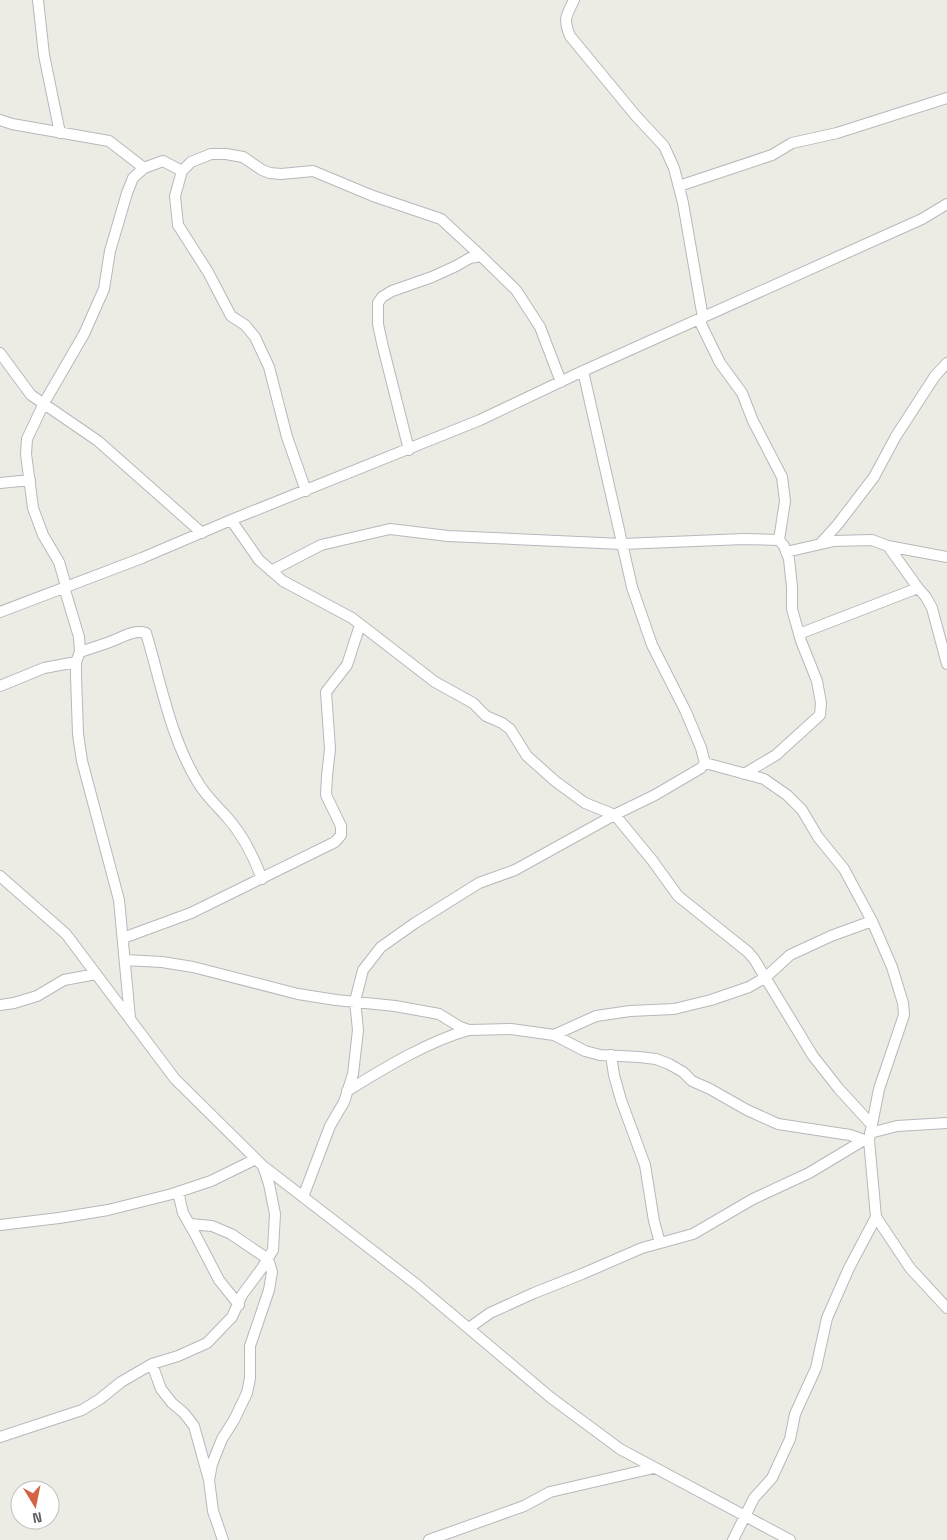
<svg xmlns="http://www.w3.org/2000/svg" width="947" height="1540" font-family="'Space Grotesk',sans-serif">
<style>
.lines{fill:none;stroke-linecap:round;stroke-linejoin:round}
.minor-casing{stroke:#b6b8bc;stroke-width:12}
.minor{stroke:#fff;stroke-width:10}
</style>
<rect width="100%" height="100%" fill="#edece4"/>
<g class="lines">
<defs>
<path id="minor" d="M 38,0 L 44,55 L 60,133
M 574,0 C 566,16 563,19 570,36 L 636,116 L 664,146 L 674,168 L 683,203 L 703,318
M 0,120 L 12,124 L 109,141 L 144,168
M 679,186 L 772,155 L 792,143 L 837,133 L 947,98
M 699,320 L 720,363 L 742,393 L 753,421 L 782,477 L 785,501 L 779,540 L 784,546 L 789,559 L 792,587 L 792,609 L 801,641 L 817,681 L 821,703 L 820,715 L 776,755 L 744,774
M 0,353 L 31,395 L 98,441 L 202,533
M 409,450 L 382,343 L 378,324 L 378,303 L 382,297 L 392,291 L 432,277 L 456,266 L 470,258 L 481,256 L 516,290 L 540,327 L 561,382
M 0,483 L 30,480
M 306,491 L 287,437 L 269,367 L 255,337 L 245,325 L 231,316 L 208,272 L 178,225 L 175,196 L 182,171 L 191,162 L 211,154 L 226,154 L 243,157 L 262,170 L 270,173 L 281,174 L 313,171 L 373,196 L 441,219 L 481,256
M 231,520 L 259,560 L 283,581 L 352,618 L 435,682 L 473,703 L 486,716 L 502,723 L 510,729 L 527,756 L 555,781 L 585,803 L 615,815 L 652,860 L 678,896 L 748,952 L 754,959 L 813,1056 L 839,1089 L 872,1125
M 820,544 L 838,524 L 874,477 L 896,436 L 935,376 L 947,363
M 888,546 L 918,588 L 926,597 L 932,608 L 947,664
M 786,552 L 834,541 L 872,540 L 888,546 L 947,557
M 271,571 L 321,545 L 390,529 L 448,536 L 622,544 L 744,539 L 779,540
M 66,586 L 59,562 L 43,535 L 33,508 L 26,454 L 27,439 L 44,403 L 84,334 L 104,289 L 110,251 L 127,193 L 133,178 L 144,168 L 163,161 L 182,171
M 64,587 L 79,637 L 80,652 L 76,662 L 76,676 L 78,734 L 82,761 L 119,900 L 130,1018
M 0,612 L 142,558 L 231,520 L 480,420 L 583,371 L 922,219 L 947,204
M 799,634 L 918,588
M 80,652 C 89,649 98,646 107,643 C 120,639 132,629 146,633 C 161,683 170,736 197,781 C 205,795 215,804 226,816 C 242,834 254,857 262,879
M 0,686 L 44,668 L 76,662
M 705,763 L 764,779 L 787,795 L 802,810 L 818,837 L 844,869 L 872,921 L 892,967 L 903,1003 L 904,1015 L 879,1089 L 869,1140 L 876,1217 L 849,1268 L 827,1318 L 816,1368 L 795,1414 L 790,1439 L 772,1478 L 754,1498 L 733,1540
M 0,876 L 66,934 L 175,1079 L 263,1166 L 416,1284 L 550,1397 L 620,1449 L 790,1540
M 123,938 L 191,913 L 335,842 L 341,835 L 341,826 L 326,795 L 327,776 L 330,749 L 326,692 L 347,665 L 360,625
M 125,960 L 162,962 L 193,967 L 298,994 L 336,1000 L 395,1006 L 439,1014 L 460,1027 L 469,1030 L 511,1029 L 554,1035 L 585,1051 L 600,1055 L 639,1057 L 656,1059 L 669,1064 L 683,1072 L 692,1081 L 710,1089 L 747,1110 L 778,1124 L 850,1135 L 864,1140
M 0,1005 L 14,1003 L 37,996 L 64,980 L 96,974
M 554,1035 L 596,1016 L 630,1011 L 674,1009 L 711,1000 L 749,987 L 766,977 L 790,955 L 831,936 L 872,921
M 611,1055 L 614,1075 L 621,1100 L 645,1165 L 654,1221 L 660,1243
M 347,1091 C 383,1069 428,1041 469,1030
M 870,1133 L 897,1126 L 947,1123
M 178,1192 L 183,1213 L 195,1234 L 219,1280 L 239,1305
M 303,1197 L 330,1126 L 344,1102 L 353,1074 L 358,1030 L 355,1001 L 363,970 L 381,947 L 415,923 L 479,883 L 515,870 L 618,813 L 655,795 L 701,768 L 705,763 L 701,748 L 686,712 L 652,645 L 632,587 L 583,371
M 876,1217 L 910,1268 L 947,1308
M 190,1224 L 212,1226 L 231,1234 L 268,1259 L 272,1272 L 269,1290 L 250,1346 L 250,1378 L 247,1393 L 234,1420 L 222,1439 L 212,1464 L 209,1480
M 0,1225 L 59,1218 L 108,1210 L 172,1194 L 211,1181 L 256,1159
M 469,1328 L 490,1313 L 534,1293 L 582,1274 L 642,1248 L 693,1234 L 753,1199 L 809,1173 L 864,1140 L 868,1140
M 152,1364 L 161,1389 L 172,1403 L 184,1413 L 194,1426 L 209,1480 L 213,1511 L 223,1540
M 0,1437 L 82,1410 L 100,1399 L 121,1382 L 152,1364 L 178,1356 L 207,1343 L 232,1317 L 242,1295 L 262,1268 L 273,1250 L 275,1214 L 269,1184 L 263,1166
M 429,1540 L 524,1506 L 550,1492 L 654,1468"/>
</defs>
<!-- minor casing -->
<use href="#minor" class="minor-casing"/>
<!-- minor -->
<use href="#minor" class="minor"/>
</g>
<!-- north arrow -->
<g transform="translate(35 1505) rotate(170)"><circle r="24" fill="#ffffff" stroke="#bebfc1"/>
<path d="M0-4L9 19L0 12L-9 19Z" fill="#d36343"/>
<text y="-8" font-size="14" font-weight="bold" text-anchor="middle" fill="#5c5e63">N</text>
</g>
</svg>
